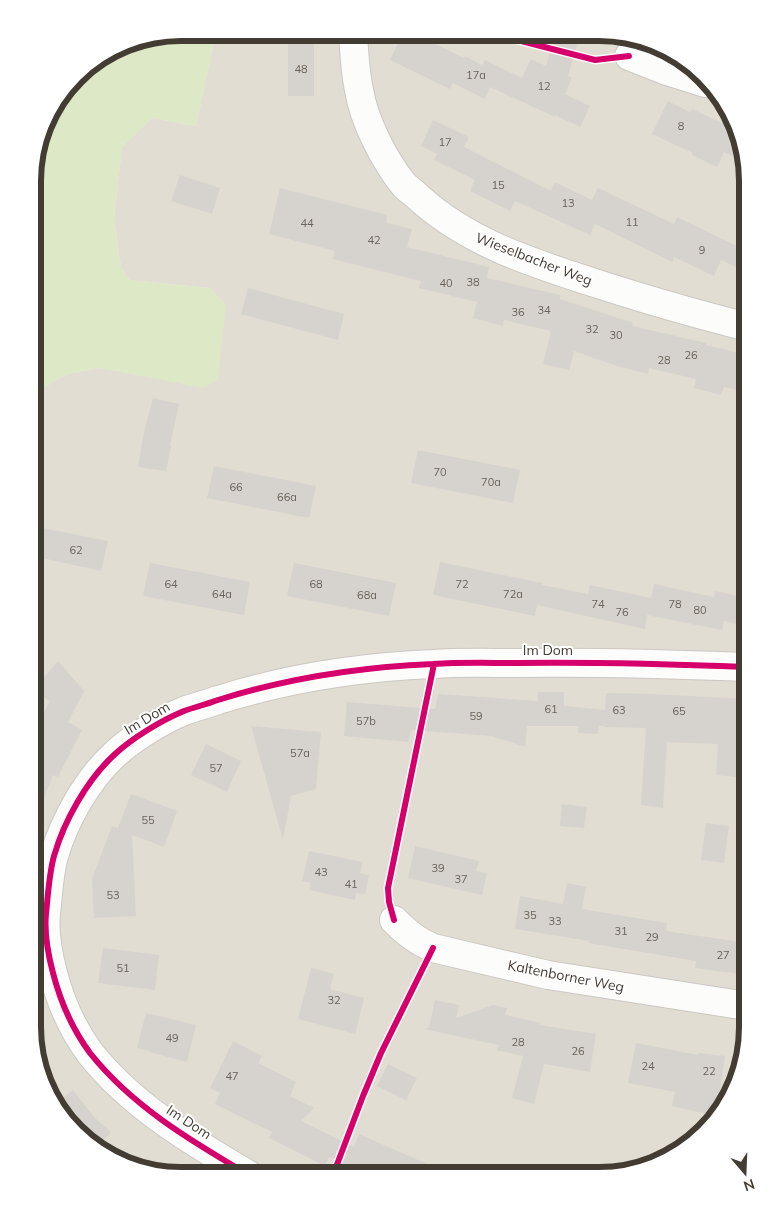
<svg xmlns="http://www.w3.org/2000/svg" width="780" height="1208" font-family="Mulish,sans-serif">
<style>
.residential{fill:#e2ddd3}
.green{fill:#dde8c6}
.building{fill:#d6d2cd}
.lines{fill:none;stroke-linecap:round;stroke-linejoin:round}
.minor-casing{stroke:#cbc7c2;stroke-width:30}
.minor{stroke:#fcfcfb;stroke-width:28}
.cycleway-casing{stroke:#fff;stroke-width:9}
.cycleway{stroke:#d6006c;stroke-width:6}
.labels{text-anchor:middle;stroke-width:4;stroke-linejoin:round;paint-order:stroke}
.number-label{font-size:11px;fill:#69635b}
.street-label{font-size:14px;fill:#433c33;stroke:#fff}
.rim{fill:none;stroke:#433c33;stroke-width:6}
</style>
<rect width="100%" height="100%" fill="#eeebe6"/>
<!-- residential -->
<path class="residential" d="M 216,33 L 619,34 L 689,63 L 736,124 L 747,181 L 747,1037 L 717,1117 L 656,1164 L 600,1175 L 162,1174 L 91,1145 L 44,1084 L 33,1027 L 33,394 L 67,374 L 100,368 L 150,377 L 210,288 L 130,280 L 121,268 L 114,218 L 122,147 L 152,118 L 196,126 Z"/>
<!-- green -->
<path class="green" d="M 181,33 L 216,33 L 196,126 L 152,118 L 122,147 L 114,218 L 121,268 L 130,280 L 210,288 L 226,304 L 218,380 L 204,388 L 100,368 L 67,374 L 33,394 L 34,162 L 48,115 L 83,69 L 124,44 Z"/>
<!-- building -->
<path class="building" d="M 288,33 L 314,33 L 314,96 L 288,96 Z
M 403,33 L 412,33 L 464,58 L 465,56 L 482,65 L 485,60 L 522,78 L 531,59 L 546,66 L 555,34 L 580,34 L 568,76 L 572,78 L 565,94 L 590,106 L 580,127 L 555,115 L 555,117 L 490,87 L 485,99 L 453,83 L 450,89 L 390,60 Z
M 668,101 L 690,112 L 692,109 L 737,130 L 744,162 L 724,152 L 717,167 L 692,155 L 693,153 L 652,134 Z
M 433,120 L 469,137 L 464,147 L 551,191 L 555,182 L 592,200 L 598,188 L 674,224 L 677,217 L 747,251 L 747,272 L 721,260 L 714,276 L 674,257 L 672,262 L 595,224 L 590,235 L 515,201 L 510,211 L 470,191 L 475,180 L 434,160 L 437,154 L 421,146 Z
M 180,175 L 220,188 L 212,214 L 171,201 Z
M 280,188 L 387,215 L 386,223 L 412,229 L 407,247 L 489,267 L 487,278 L 560,295 L 560,299 L 633,323 L 632,326 L 706,343 L 706,345 L 747,355 L 747,393 L 724,387 L 721,395 L 694,388 L 696,379 L 649,368 L 648,374 L 617,366 L 574,351 L 569,370 L 543,364 L 551,331 L 504,320 L 503,326 L 473,318 L 477,302 L 419,288 L 421,281 L 333,259 L 335,251 L 269,234 Z
M 248,288 L 344,314 L 338,340 L 241,314 Z
M 153,398 L 179,404 L 170,445 L 171,446 L 166,471 L 138,467 L 143,437 Z
M 418,450 L 520,470 L 513,503 L 411,483 Z
M 214,466 L 316,486 L 309,518 L 207,498 Z
M 38,527 L 108,541 L 101,571 L 33,556 L 33,549 Z
M 440,562 L 542,583 L 542,585 L 588,594 L 590,585 L 651,598 L 651,599 L 654,584 L 714,597 L 715,591 L 747,598 L 747,626 L 724,621 L 722,630 L 647,615 L 645,629 L 537,605 L 535,616 L 433,595 Z
M 150,563 L 250,582 L 244,615 L 143,596 Z
M 294,563 L 396,583 L 389,616 L 287,596 Z
M 58,661 L 84,691 L 68,722 L 82,730 L 58,777 L 53,775 L 34,822 L 33,822 L 33,733 L 50,701 L 33,691 Z
M 538,692 L 564,692 L 564,706 L 605,710 L 606,693 L 652,694 L 747,699 L 747,745 L 739,745 L 737,777 L 716,775 L 718,744 L 667,742 L 663,808 L 641,805 L 646,728 L 605,727 L 605,726 L 599,726 L 598,734 L 578,733 L 579,726 L 527,726 L 525,747 L 492,736 L 411,730 L 408,742 L 344,736 L 347,702 L 435,709 L 438,694 L 538,701 Z
M 251,726 L 321,732 L 316,789 L 291,796 L 283,840 Z
M 206,744 L 241,761 L 227,792 L 191,775 Z
M 131,794 L 177,811 L 164,847 L 132,835 L 136,916 L 94,918 L 92,879 L 112,826 L 118,828 Z
M 562,804 L 587,807 L 584,828 L 560,826 Z
M 706,823 L 729,826 L 724,863 L 701,860 Z
M 415,846 L 479,861 L 476,871 L 487,873 L 482,895 L 408,878 Z
M 309,851 L 363,862 L 360,873 L 369,875 L 365,894 L 356,893 L 355,900 L 309,890 L 311,883 L 302,881 Z
M 567,883 L 586,887 L 582,909 L 667,923 L 666,931 L 747,943 L 747,975 L 695,968 L 696,961 L 588,943 L 589,941 L 515,929 L 520,896 L 563,904 Z
M 103,948 L 159,955 L 155,990 L 98,983 Z
M 311,968 L 334,974 L 330,989 L 364,998 L 355,1034 L 298,1019 Z
M 435,1000 L 459,1005 L 456,1018 L 493,1005 L 507,1008 L 505,1015 L 541,1023 L 540,1025 L 596,1034 L 590,1072 L 544,1064 L 534,1104 L 512,1098 L 523,1056 L 497,1050 L 499,1045 L 424,1029 L 429,1027 Z
M 146,1013 L 196,1025 L 187,1062 L 149,1052 L 149,1051 L 137,1048 Z
M 233,1041 L 262,1056 L 258,1063 L 296,1082 L 290,1096 L 314,1108 L 301,1121 L 354,1147 L 359,1134 L 452,1175 L 371,1175 L 329,1157 L 325,1166 L 269,1138 L 272,1132 L 215,1104 L 220,1093 L 210,1088 Z
M 636,1043 L 698,1055 L 698,1053 L 725,1056 L 716,1116 L 672,1106 L 675,1092 L 628,1083 Z
M 388,1064 L 417,1078 L 406,1100 L 377,1086 Z
M 73,1090 L 94,1117 L 111,1132 L 97,1147 L 91,1145 L 58,1102 Z"/>
<g class="lines">
<defs>
<path id="minor" d="M 353,33 C 354,52 355,71 359,90 C 364,121 384,160 404,185 C 408,189 414,193 418,197 C 468,243 535,264 598,284 C 647,300 697,314 747,327
M 629,56 L 667,71 L 705,83
M 394,920 C 407,933 417,941 433,948 L 548,975 L 747,1006
M 249,1175 C 191,1141 132,1106 90,1053 C 73,1030 60,1000 53,973 C 48,954 44,934 46,914 C 48,895 49,874 54,856 C 64,821 87,780 114,755 C 132,738 162,720 184,711 C 195,707 207,704 218,700 C 288,678 360,667 433,664 C 461,662 489,663 516,663 C 593,662 670,664 747,667"/>
</defs>
<!-- minor casing -->
<use href="#minor" class="minor-casing"/>
<!-- minor -->
<use href="#minor" class="minor"/>
<defs>
<path id="cycleway" d="M 490,33 L 595,60 L 629,56
M 394,920 L 389,902 L 388,888 L 434,664
M 249,1175 C 191,1141 132,1106 90,1053 C 73,1030 60,1000 53,973 C 48,954 44,934 46,914 C 48,895 49,874 54,856 C 64,821 87,780 114,755 C 132,738 162,720 184,711 C 195,707 207,704 218,700 C 288,678 360,667 433,664 C 461,662 489,663 516,663 C 593,662 670,664 747,667
M 333,1175 L 363,1096 L 381,1053 L 433,948"/>
</defs>
<!-- cycleway casing -->
<use href="#cycleway" class="cycleway-casing"/>
<!-- cycleway -->
<use href="#cycleway" class="cycleway"/>
</g>
<g class="labels">
<!-- number labels -->
<g class="number-label">
<text x="301" y="73">48</text>
<text x="476" y="79">17a</text>
<text x="544" y="90">12</text>
<text x="681" y="130">8</text>
<text x="445" y="146">17</text>
<text x="498" y="189">15</text>
<text x="568" y="207">13</text>
<text x="632" y="226">11</text>
<text x="307" y="227">44</text>
<text x="374" y="244">42</text>
<text x="702" y="254">9</text>
<text x="473" y="286">38</text>
<text x="446" y="287">40</text>
<text x="544" y="314">34</text>
<text x="518" y="316">36</text>
<text x="592" y="333">32</text>
<text x="616" y="339">30</text>
<text x="691" y="359">26</text>
<text x="664" y="364">28</text>
<text x="440" y="476">70</text>
<text x="491" y="486">70a</text>
<text x="236" y="491">66</text>
<text x="287" y="501">66a</text>
<text x="76" y="554">62</text>
<text x="171" y="588">64</text>
<text x="316" y="588">68</text>
<text x="462" y="588">72</text>
<text x="222" y="598">64a</text>
<text x="513" y="598">72a</text>
<text x="367" y="599">68a</text>
<text x="598" y="608">74</text>
<text x="675" y="608">78</text>
<text x="700" y="614">80</text>
<text x="622" y="616">76</text>
<text x="551" y="713">61</text>
<text x="619" y="714">63</text>
<text x="679" y="715">65</text>
<text x="476" y="720">59</text>
<text x="366" y="725">57b</text>
<text x="300" y="757">57a</text>
<text x="216" y="772">57</text>
<text x="148" y="824">55</text>
<text x="438" y="872">39</text>
<text x="321" y="876">43</text>
<text x="461" y="883">37</text>
<text x="351" y="888">41</text>
<text x="113" y="899">53</text>
<text x="530" y="919">35</text>
<text x="555" y="925">33</text>
<text x="621" y="935">31</text>
<text x="652" y="941">29</text>
<text x="723" y="959">27</text>
<text x="123" y="972">51</text>
<text x="334" y="1004">32</text>
<text x="172" y="1042">49</text>
<text x="518" y="1046">28</text>
<text x="578" y="1055">26</text>
<text x="648" y="1070">24</text>
<text x="709" y="1075">22</text>
<text x="232" y="1080">47</text>
</g>
<!-- street labels -->
<g class="street-label">
<text transform="translate(534 259) rotate(21)" y="5">Wieselbacher Weg</text>
<text x="548" y="655">Im Dom</text>
<text transform="translate(147 718) rotate(-31)" y="5">Im Dom</text>
<text transform="translate(566 976) rotate(11)" y="5">Kaltenborner Weg</text>
<text transform="translate(189 1122) rotate(33)" y="5">Im Dom</text>
</g>
</g>
<!-- crop -->
<path d="M0 0H780V1208H0ZM181 41H599A140 140 0 0 1 739 181V1027A140 140 0 0 1 599 1167H181A140 140 0 0 1 41 1027V181A140 140 0 0 1 181 41Z" fill="#fff" fill-rule="evenodd"/>
<path class="rim" d="M181 41H599A140 140 0 0 1 739 181V1027A140 140 0 0 1 599 1167H181A140 140 0 0 1 41 1027V181A140 140 0 0 1 181 41Z"/>
<!-- north arrow -->
<g transform="translate(745 1173) rotate(161)" stroke="#ffffff" stroke-width="4" paint-order="stroke">
<path d="M0-4L9 19L0 12L-9 19Z" fill="#433c33"/>
<text y="-8" font-size="14" font-weight="bold" text-anchor="middle" fill="#433c33">N</text>
</g>
</svg>
